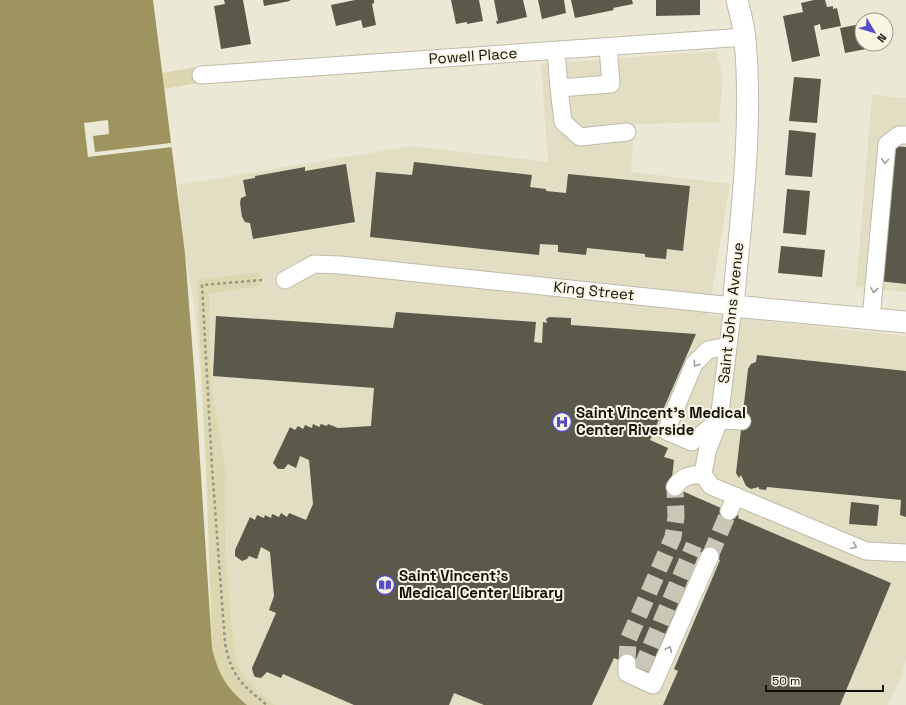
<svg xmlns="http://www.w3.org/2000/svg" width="906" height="705" font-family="'Space Grotesk',sans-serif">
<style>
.built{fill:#e2dec4}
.green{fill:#dcd7b0}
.water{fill:#9d9460}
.pier{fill:#ebe8d6}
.building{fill:#5b5949}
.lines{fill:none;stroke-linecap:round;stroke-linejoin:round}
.minor-tunnel{stroke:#cac7b7;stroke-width:17;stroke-dasharray:17 8;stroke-linecap:butt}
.minor-casing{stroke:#bebba9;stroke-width:19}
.major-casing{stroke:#bebba9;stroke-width:23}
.path{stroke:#979587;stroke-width:2.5;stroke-dasharray:3 3;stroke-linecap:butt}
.minor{stroke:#fff;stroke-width:17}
.major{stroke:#fff;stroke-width:21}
.oneway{stroke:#9f9f9d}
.labels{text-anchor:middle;stroke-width:4;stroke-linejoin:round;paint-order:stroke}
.street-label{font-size:15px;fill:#100f09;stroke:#f8f5e3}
.poi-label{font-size:15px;font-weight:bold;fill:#100f09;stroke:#f8f5e3;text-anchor:start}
</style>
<rect width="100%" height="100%" fill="#ebe8d6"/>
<!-- built -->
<path class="built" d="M 716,51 L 723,78 L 719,122 L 634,124 L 631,172 L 730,184 L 708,315 L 906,336 L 906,658 L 901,678 L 888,705 L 276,705 L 261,694 L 246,678 L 236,661 L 233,638 L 225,548 L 226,472 L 211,382 L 209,294 L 259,286 L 259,273 L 197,281 L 206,467 L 200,366 L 195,311 L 185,252 L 178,185 L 412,146 L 548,162 L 541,64 Z
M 872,95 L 906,98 L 906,292 L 856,287 Z"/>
<!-- green -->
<path class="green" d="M 196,67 L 197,83 L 164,89 L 162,73 Z
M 259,272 L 259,286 L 209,294 L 211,382 L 226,472 L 225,548 L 233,638 L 236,661 L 246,678 L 261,694 L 276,705 L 247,705 C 225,686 219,675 212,648 L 206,467 L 197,280 Z"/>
<!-- water -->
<path class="water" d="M 0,0 L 153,0 L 185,253 L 195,382 L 212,648 C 219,675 225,686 247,705 L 0,705 Z"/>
<!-- pier -->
<path class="pier" d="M 108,120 L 109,134 L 93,136 L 95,152 L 171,143 L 172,147 L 88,157 L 84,123 Z"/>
<!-- building -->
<path class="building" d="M 224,0 L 243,0 L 251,44 L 221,49 L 214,6 L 225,4 Z
M 263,0 L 290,0 L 290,1 L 264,6 Z
M 355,0 L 374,0 L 374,3 L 372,4 L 376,25 L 363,28 L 361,20 L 336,26 L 331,5 Z
M 451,0 L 479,0 L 483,21 L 467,24 L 467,22 L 456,24 Z
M 494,0 L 523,0 L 527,17 L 497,24 L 496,21 L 498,21 Z
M 538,0 L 564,0 L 566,13 L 542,19 Z
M 571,0 L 632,0 L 633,4 L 613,8 L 614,10 L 575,18 Z
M 656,0 L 700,0 L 700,15 L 656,16 Z
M 814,0 L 825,0 L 827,7 L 833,6 L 833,9 L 837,8 L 841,26 L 821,30 L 820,24 L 814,26 L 820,56 L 792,62 L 783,16 L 803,12 L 801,3 Z
M 861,24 L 862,44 L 865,44 L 866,49 L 845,53 L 840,28 Z
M 794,77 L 821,79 L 817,123 L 789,121 Z
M 789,130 L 816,133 L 812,177 L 785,175 Z
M 893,146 L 906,147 L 906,284 L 879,281 Z
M 414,162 L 532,175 L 530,187 L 546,189 L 546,191 L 566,193 L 568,174 L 690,186 L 683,251 L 667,249 L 666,259 L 645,257 L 645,254 L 587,248 L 586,255 L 558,252 L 558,245 L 540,244 L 539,255 L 370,237 L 376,172 L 412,175 Z
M 346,164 L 355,222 L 253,239 L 250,223 L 245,222 L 242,217 L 240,203 L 241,198 L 246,196 L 243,180 L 255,178 L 255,176 L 305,167 L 305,171 Z
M 787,189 L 810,191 L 806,235 L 783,233 Z
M 781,246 L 825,250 L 822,277 L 778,273 Z
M 396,312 L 536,322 L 534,342 L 542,343 L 543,322 L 547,323 L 546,319 L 549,317 L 571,318 L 571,325 L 696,334 L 650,440 L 668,448 L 664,457 L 674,460 L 671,486 L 739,516 L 738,518 L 891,583 L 840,705 L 663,705 L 678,671 L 674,669 L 720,560 L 700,552 L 649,673 L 614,658 L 592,705 L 484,705 L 454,693 L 449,705 L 354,705 L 283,674 L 281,678 L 267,672 L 261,678 L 255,677 L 253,673 L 252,668 L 276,613 L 269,610 L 274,596 L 270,552 L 261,547 L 257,559 L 249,556 L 247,559 L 242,561 L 235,556 L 235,550 L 250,517 L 255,520 L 257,515 L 264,518 L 265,515 L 271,518 L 272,514 L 279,517 L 281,513 L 287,517 L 289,513 L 306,520 L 313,504 L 309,460 L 300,456 L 296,468 L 288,464 L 284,469 L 278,469 L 273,463 L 290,427 L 295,430 L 298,426 L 303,429 L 305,425 L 312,428 L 313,424 L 319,427 L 321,424 L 327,426 L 328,424 L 338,428 L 371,426 L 374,388 L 213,376 L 216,316 L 393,328 Z
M 757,355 L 906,371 L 906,517 L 900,515 L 901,500 L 767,487 L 766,490 L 759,489 L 759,487 L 751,489 L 746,486 L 741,475 L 739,478 L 736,473 L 748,369 L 751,364 L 756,362 Z
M 851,502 L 879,505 L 877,526 L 849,524 Z"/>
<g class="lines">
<!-- minor-tunnel -->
<path class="minor-tunnel" d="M 710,556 L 729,511
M 627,663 L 628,640 L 673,537 L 676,517 L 675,487
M 641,669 L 694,545"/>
<defs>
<path id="minor" d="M 556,51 L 559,88 L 611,84 L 608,47
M 201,75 L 745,37
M 559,88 L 563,122 L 580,137 L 627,132
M 285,280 L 314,264 L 340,265 L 733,306 L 719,420 L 707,452 L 703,474 L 711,486 L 866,551 L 906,553
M 871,319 L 887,144 L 899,135 L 906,135
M 728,346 L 708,350 L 694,364 L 666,431 L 692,442 L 719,420 L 742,421
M 675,487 C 682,476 690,475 703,474
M 729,511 L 736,496
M 627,663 L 627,673 L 653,685 L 710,556"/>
<path id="major" d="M 737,0 C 740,13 744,26 745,39 C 753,128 741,217 733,306 L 906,322"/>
</defs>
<!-- minor casing -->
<use href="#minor" class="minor-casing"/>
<!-- major casing -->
<use href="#major" class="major-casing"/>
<!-- path -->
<path class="path" d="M 262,280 L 202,285 L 212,467 L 225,643 C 231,676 242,685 267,705"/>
<!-- minor -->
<use href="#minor" class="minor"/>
<!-- major -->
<use href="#major" class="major"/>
</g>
<!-- one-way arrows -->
<defs><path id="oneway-chevron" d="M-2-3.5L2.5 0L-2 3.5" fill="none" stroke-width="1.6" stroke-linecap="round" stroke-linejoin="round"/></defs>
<g class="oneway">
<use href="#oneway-chevron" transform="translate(885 161) rotate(95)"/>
<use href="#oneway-chevron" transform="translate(874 290) rotate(96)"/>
<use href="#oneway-chevron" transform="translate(696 364) rotate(125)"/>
<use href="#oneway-chevron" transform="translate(854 546) rotate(23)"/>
<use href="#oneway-chevron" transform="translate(669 649) rotate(-66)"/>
</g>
<!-- icons -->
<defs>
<symbol id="hospital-ring" viewBox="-11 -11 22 22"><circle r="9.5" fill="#f8f5e3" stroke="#554ec6" stroke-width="1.5"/><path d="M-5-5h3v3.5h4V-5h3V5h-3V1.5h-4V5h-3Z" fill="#554ec6"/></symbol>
<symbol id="library-ring" viewBox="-11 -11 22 22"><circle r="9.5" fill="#f8f5e3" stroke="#554ec6" stroke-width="1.5"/><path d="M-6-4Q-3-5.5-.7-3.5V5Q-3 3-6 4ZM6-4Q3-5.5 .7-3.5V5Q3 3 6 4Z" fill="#554ec6"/></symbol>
</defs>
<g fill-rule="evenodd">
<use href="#hospital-ring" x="551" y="411" width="22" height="22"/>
<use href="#library-ring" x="374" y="574" width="22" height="22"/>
</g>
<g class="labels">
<!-- street labels -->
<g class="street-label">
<text transform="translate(473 56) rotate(-4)" y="5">Powell Place</text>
<text transform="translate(594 291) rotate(6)" y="5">King Street</text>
<text transform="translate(731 313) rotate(-84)" y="5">Saint Johns Avenue</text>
</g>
<!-- poi labels -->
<g class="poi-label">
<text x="576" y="418">Saint Vincent's Medical<tspan x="576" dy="17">Center Riverside</tspan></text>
<text x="399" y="581">Saint Vincent's<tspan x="399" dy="17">Medical Center Library</tspan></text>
</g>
</g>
<!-- north arrow -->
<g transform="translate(874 32) rotate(128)"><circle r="19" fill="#f8f5e3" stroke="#9b998c"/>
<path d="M0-3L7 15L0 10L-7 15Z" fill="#554ec6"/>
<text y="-6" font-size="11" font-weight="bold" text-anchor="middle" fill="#100f09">N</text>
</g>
<!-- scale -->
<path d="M766 685v6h117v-6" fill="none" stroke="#100f09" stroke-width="2"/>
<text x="772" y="685" font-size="12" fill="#100f09" stroke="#f8f5e3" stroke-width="3" paint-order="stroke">50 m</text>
</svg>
